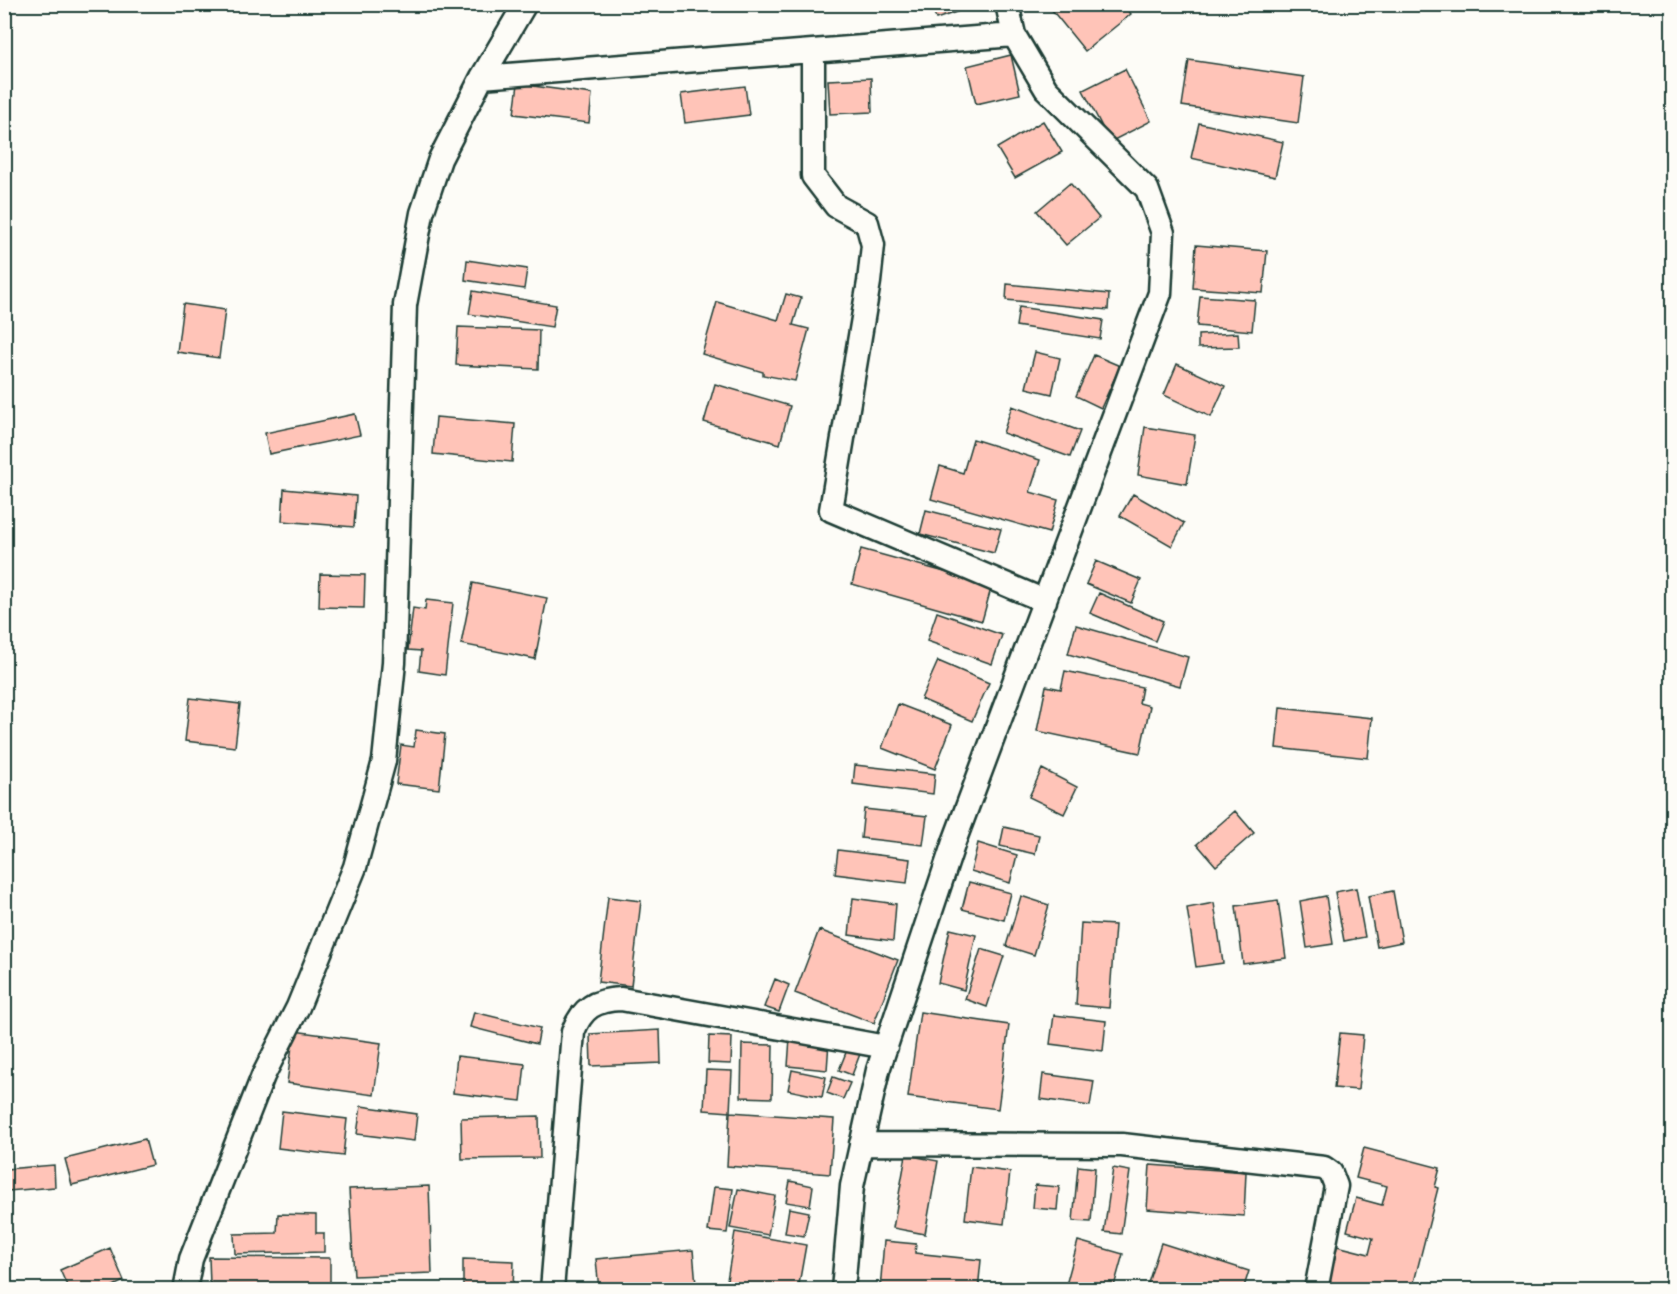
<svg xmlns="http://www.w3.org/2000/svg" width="1677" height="1294" font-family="Mynerve,sans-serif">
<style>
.building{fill:#ffc4b8;stroke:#1f3d34;stroke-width:1.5}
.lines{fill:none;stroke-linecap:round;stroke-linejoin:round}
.minor-casing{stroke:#1f3d34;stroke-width:27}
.minor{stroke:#fdfcf7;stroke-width:22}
</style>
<rect width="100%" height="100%" fill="#fdfcf7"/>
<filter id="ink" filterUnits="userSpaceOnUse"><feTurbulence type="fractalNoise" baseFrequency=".0167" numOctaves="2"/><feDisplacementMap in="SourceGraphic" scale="12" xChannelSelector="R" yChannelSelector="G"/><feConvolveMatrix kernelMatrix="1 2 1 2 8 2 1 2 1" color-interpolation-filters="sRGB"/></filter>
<g filter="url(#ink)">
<!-- building -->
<path class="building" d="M 931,4 L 977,4 L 977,5 L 936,19 Z
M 1047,4 L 1123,4 L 1131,14 L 1085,51 Z
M 1011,55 L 1020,94 L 976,104 L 967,66 Z
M 1189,60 L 1304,77 L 1298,123 L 1182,106 Z
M 1125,69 L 1151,121 L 1110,142 L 1083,90 Z
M 871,78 L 872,112 L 830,114 L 828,80 Z
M 518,84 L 592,94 L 589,123 L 514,114 Z
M 745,86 L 749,115 L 685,123 L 681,94 Z
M 1043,121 L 1062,152 L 1015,178 L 997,148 Z
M 1199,123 L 1283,142 L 1275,177 L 1191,158 Z
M 1070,183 L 1099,218 L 1066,245 L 1037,211 Z
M 1196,245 L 1267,251 L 1263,293 L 1193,288 Z
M 467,260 L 527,269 L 524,289 L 465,280 Z
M 1007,284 L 1109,294 L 1108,310 L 1006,300 Z
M 473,291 L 556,305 L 552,327 L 469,314 Z
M 786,294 L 801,298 L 793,325 L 809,329 L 795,381 L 763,375 L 763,372 L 702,354 L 717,302 L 778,320 Z
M 1200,296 L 1255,300 L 1252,331 L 1197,326 Z
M 183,304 L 225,310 L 219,358 L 177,352 Z
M 1019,307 L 1103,320 L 1100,339 L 1016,326 Z
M 458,327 L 539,330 L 538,369 L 456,365 Z
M 1238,333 L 1239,347 L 1198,348 L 1198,335 Z
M 1035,352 L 1060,358 L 1052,394 L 1026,388 Z
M 1094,355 L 1120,366 L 1101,408 L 1076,396 Z
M 1177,364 L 1225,386 L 1211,417 L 1164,395 Z
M 715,384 L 790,406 L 780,444 L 704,422 Z
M 1012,406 L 1080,431 L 1070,457 L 1003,433 Z
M 355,414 L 360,435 L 269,454 L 265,433 Z
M 436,417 L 515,424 L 512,462 L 433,454 Z
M 1145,427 L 1195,435 L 1187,484 L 1138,475 Z
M 973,439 L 1040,460 L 1030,492 L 1058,500 L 1049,533 L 931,499 L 940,466 L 963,473 Z
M 284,489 L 356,496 L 354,527 L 282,521 Z
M 1133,494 L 1184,523 L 1172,546 L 1120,516 Z
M 926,510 L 1001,529 L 994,553 L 920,534 Z
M 861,549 L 992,585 L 982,621 L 852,584 Z
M 1096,561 L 1141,580 L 1131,603 L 1086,584 Z
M 320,574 L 365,575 L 364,608 L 319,607 Z
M 473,583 L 547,598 L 535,659 L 461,644 Z
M 1099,593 L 1163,621 L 1155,641 L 1090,613 Z
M 426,600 L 453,603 L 445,675 L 419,671 L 421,651 L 408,650 L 413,608 L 425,610 Z
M 937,612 L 1002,635 L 992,664 L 927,641 Z
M 1076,625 L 1188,657 L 1180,686 L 1068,654 Z
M 938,661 L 989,683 L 972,721 L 921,699 Z
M 1065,671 L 1142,687 L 1139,703 L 1150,706 L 1140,753 L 1037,731 L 1046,686 L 1061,689 Z
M 190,698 L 240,704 L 235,747 L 185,741 Z
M 898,704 L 952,725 L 935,769 L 882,748 Z
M 1280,708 L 1372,718 L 1368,758 L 1276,748 Z
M 416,730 L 445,734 L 439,789 L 396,784 L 401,745 L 414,747 Z
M 855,765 L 935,774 L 933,794 L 853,784 Z
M 1042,769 L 1077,787 L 1064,814 L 1029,797 Z
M 864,809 L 927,816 L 923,845 L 861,838 Z
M 1235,811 L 1254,833 L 1216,866 L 1197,844 Z
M 1004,827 L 1039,835 L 1035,854 L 1000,846 Z
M 978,843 L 1017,855 L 1010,883 L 971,871 Z
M 838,850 L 910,859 L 907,883 L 835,874 Z
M 969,882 L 1011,893 L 1004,920 L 962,909 Z
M 1356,888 L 1365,937 L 1344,941 L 1335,892 Z
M 1393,891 L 1402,942 L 1377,947 L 1368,896 Z
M 1021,896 L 1049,905 L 1034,955 L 1006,946 Z
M 1326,896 L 1333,944 L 1307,948 L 1300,901 Z
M 608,897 L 641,901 L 631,986 L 598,982 Z
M 853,898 L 896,904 L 893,941 L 849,935 Z
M 1278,900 L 1286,958 L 1243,964 L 1236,906 Z
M 1214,903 L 1223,963 L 1196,967 L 1187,908 Z
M 1081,923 L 1115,925 L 1109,1008 L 1076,1005 Z
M 950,929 L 976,935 L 964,990 L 938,983 Z
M 819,930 L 898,960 L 874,1023 L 795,993 Z
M 981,949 L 1004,956 L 987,1007 L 965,999 Z
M 775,979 L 789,985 L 779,1012 L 764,1007 Z
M 474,1012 L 540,1028 L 537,1044 L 470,1027 Z
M 920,1012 L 1009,1025 L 998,1109 L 908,1097 Z
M 1054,1015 L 1106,1021 L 1103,1051 L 1050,1044 Z
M 660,1030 L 661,1063 L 591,1066 L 590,1034 Z
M 294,1031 L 381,1043 L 374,1095 L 287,1083 Z
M 1340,1033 L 1363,1035 L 1358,1090 L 1334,1088 Z
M 709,1036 L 732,1037 L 731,1064 L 708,1063 Z
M 790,1038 L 829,1042 L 827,1070 L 788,1066 Z
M 742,1044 L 773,1045 L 772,1098 L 741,1097 Z
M 847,1050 L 860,1054 L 852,1075 L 839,1070 Z
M 457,1056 L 525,1064 L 521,1101 L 453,1093 Z
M 706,1070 L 732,1071 L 730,1112 L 704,1110 Z
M 792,1070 L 826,1077 L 822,1097 L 788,1090 Z
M 1043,1074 L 1094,1081 L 1090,1106 L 1040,1099 Z
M 833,1077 L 850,1083 L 843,1099 L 827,1093 Z
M 361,1106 L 417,1114 L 414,1141 L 357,1134 Z
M 282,1111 L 347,1119 L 343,1156 L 278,1148 Z
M 730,1112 L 834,1119 L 830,1174 L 727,1166 Z
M 539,1116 L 540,1158 L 462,1159 L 461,1118 Z
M 145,1139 L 152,1165 L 72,1185 L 65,1159 Z
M 1364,1148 L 1440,1168 L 1435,1187 L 1438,1188 L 1412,1290 L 1326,1290 L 1337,1246 L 1369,1254 L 1373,1238 L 1347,1231 L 1356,1198 L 1382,1205 L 1387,1186 L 1356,1178 Z
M 906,1155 L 938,1161 L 925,1234 L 893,1228 Z
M 54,1165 L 55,1187 L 8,1191 L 6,1169 Z
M 1150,1165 L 1246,1172 L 1244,1216 L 1147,1209 Z
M 1078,1166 L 1095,1168 L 1091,1222 L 1073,1221 Z
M 971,1167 L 1010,1172 L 1004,1224 L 965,1219 Z
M 1113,1168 L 1130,1171 L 1121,1234 L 1104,1232 Z
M 790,1181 L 813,1186 L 810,1206 L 786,1202 Z
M 1035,1185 L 1059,1187 L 1057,1210 L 1033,1208 Z
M 429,1186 L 432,1273 L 354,1276 L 349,1189 Z
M 714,1187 L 733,1189 L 727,1233 L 708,1231 Z
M 738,1189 L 775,1196 L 768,1235 L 730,1228 Z
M 789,1208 L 809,1212 L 804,1236 L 785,1233 Z
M 278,1214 L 316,1215 L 316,1233 L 324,1233 L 324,1252 L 235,1254 L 234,1234 L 277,1233 Z
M 735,1232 L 806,1245 L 798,1290 L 745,1290 L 726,1286 Z
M 884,1241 L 916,1244 L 915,1253 L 981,1260 L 978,1290 L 880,1290 Z
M 1078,1241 L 1123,1254 L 1113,1290 L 1083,1290 L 1066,1285 Z
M 1161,1243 L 1249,1271 L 1243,1290 L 1168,1290 L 1148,1283 Z
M 110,1248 L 124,1281 L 105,1290 L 69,1290 L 60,1270 Z
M 693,1250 L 696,1285 L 599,1290 L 596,1259 Z
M 209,1257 L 330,1258 L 330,1286 L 210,1285 Z
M 463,1259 L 514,1261 L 513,1290 L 463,1289 Z"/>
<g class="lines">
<defs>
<path id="minor" d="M 813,51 L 813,176 L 836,206 L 867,223 L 873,245 L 869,282 L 831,510 L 1045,601
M 482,77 L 1014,35
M 861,1144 L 1122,1145 L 1324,1168 L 1331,1173 L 1336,1186 L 1316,1290
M 185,1290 L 191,1259 L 263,1076 L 298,1007 L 355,867 L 384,761 L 394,663 L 405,305 L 422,213 L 440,159 L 482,77 L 525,4
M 552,1290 L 573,1032 C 582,1008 595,1000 621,999 L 886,1047
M 843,1290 L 852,1186 L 878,1070 L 954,842 L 1160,293 L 1163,233 L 1147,189 L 1046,89 L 1014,35 L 1007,4"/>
</defs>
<!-- minor casing -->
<use href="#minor" class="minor-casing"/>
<!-- minor -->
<use href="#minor" class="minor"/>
</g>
</g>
<!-- margin -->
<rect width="1677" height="1294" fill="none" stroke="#fdfcf7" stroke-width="24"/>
<rect x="12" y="12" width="1653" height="1270" fill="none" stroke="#1f3d34" stroke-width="2" filter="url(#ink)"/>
</svg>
